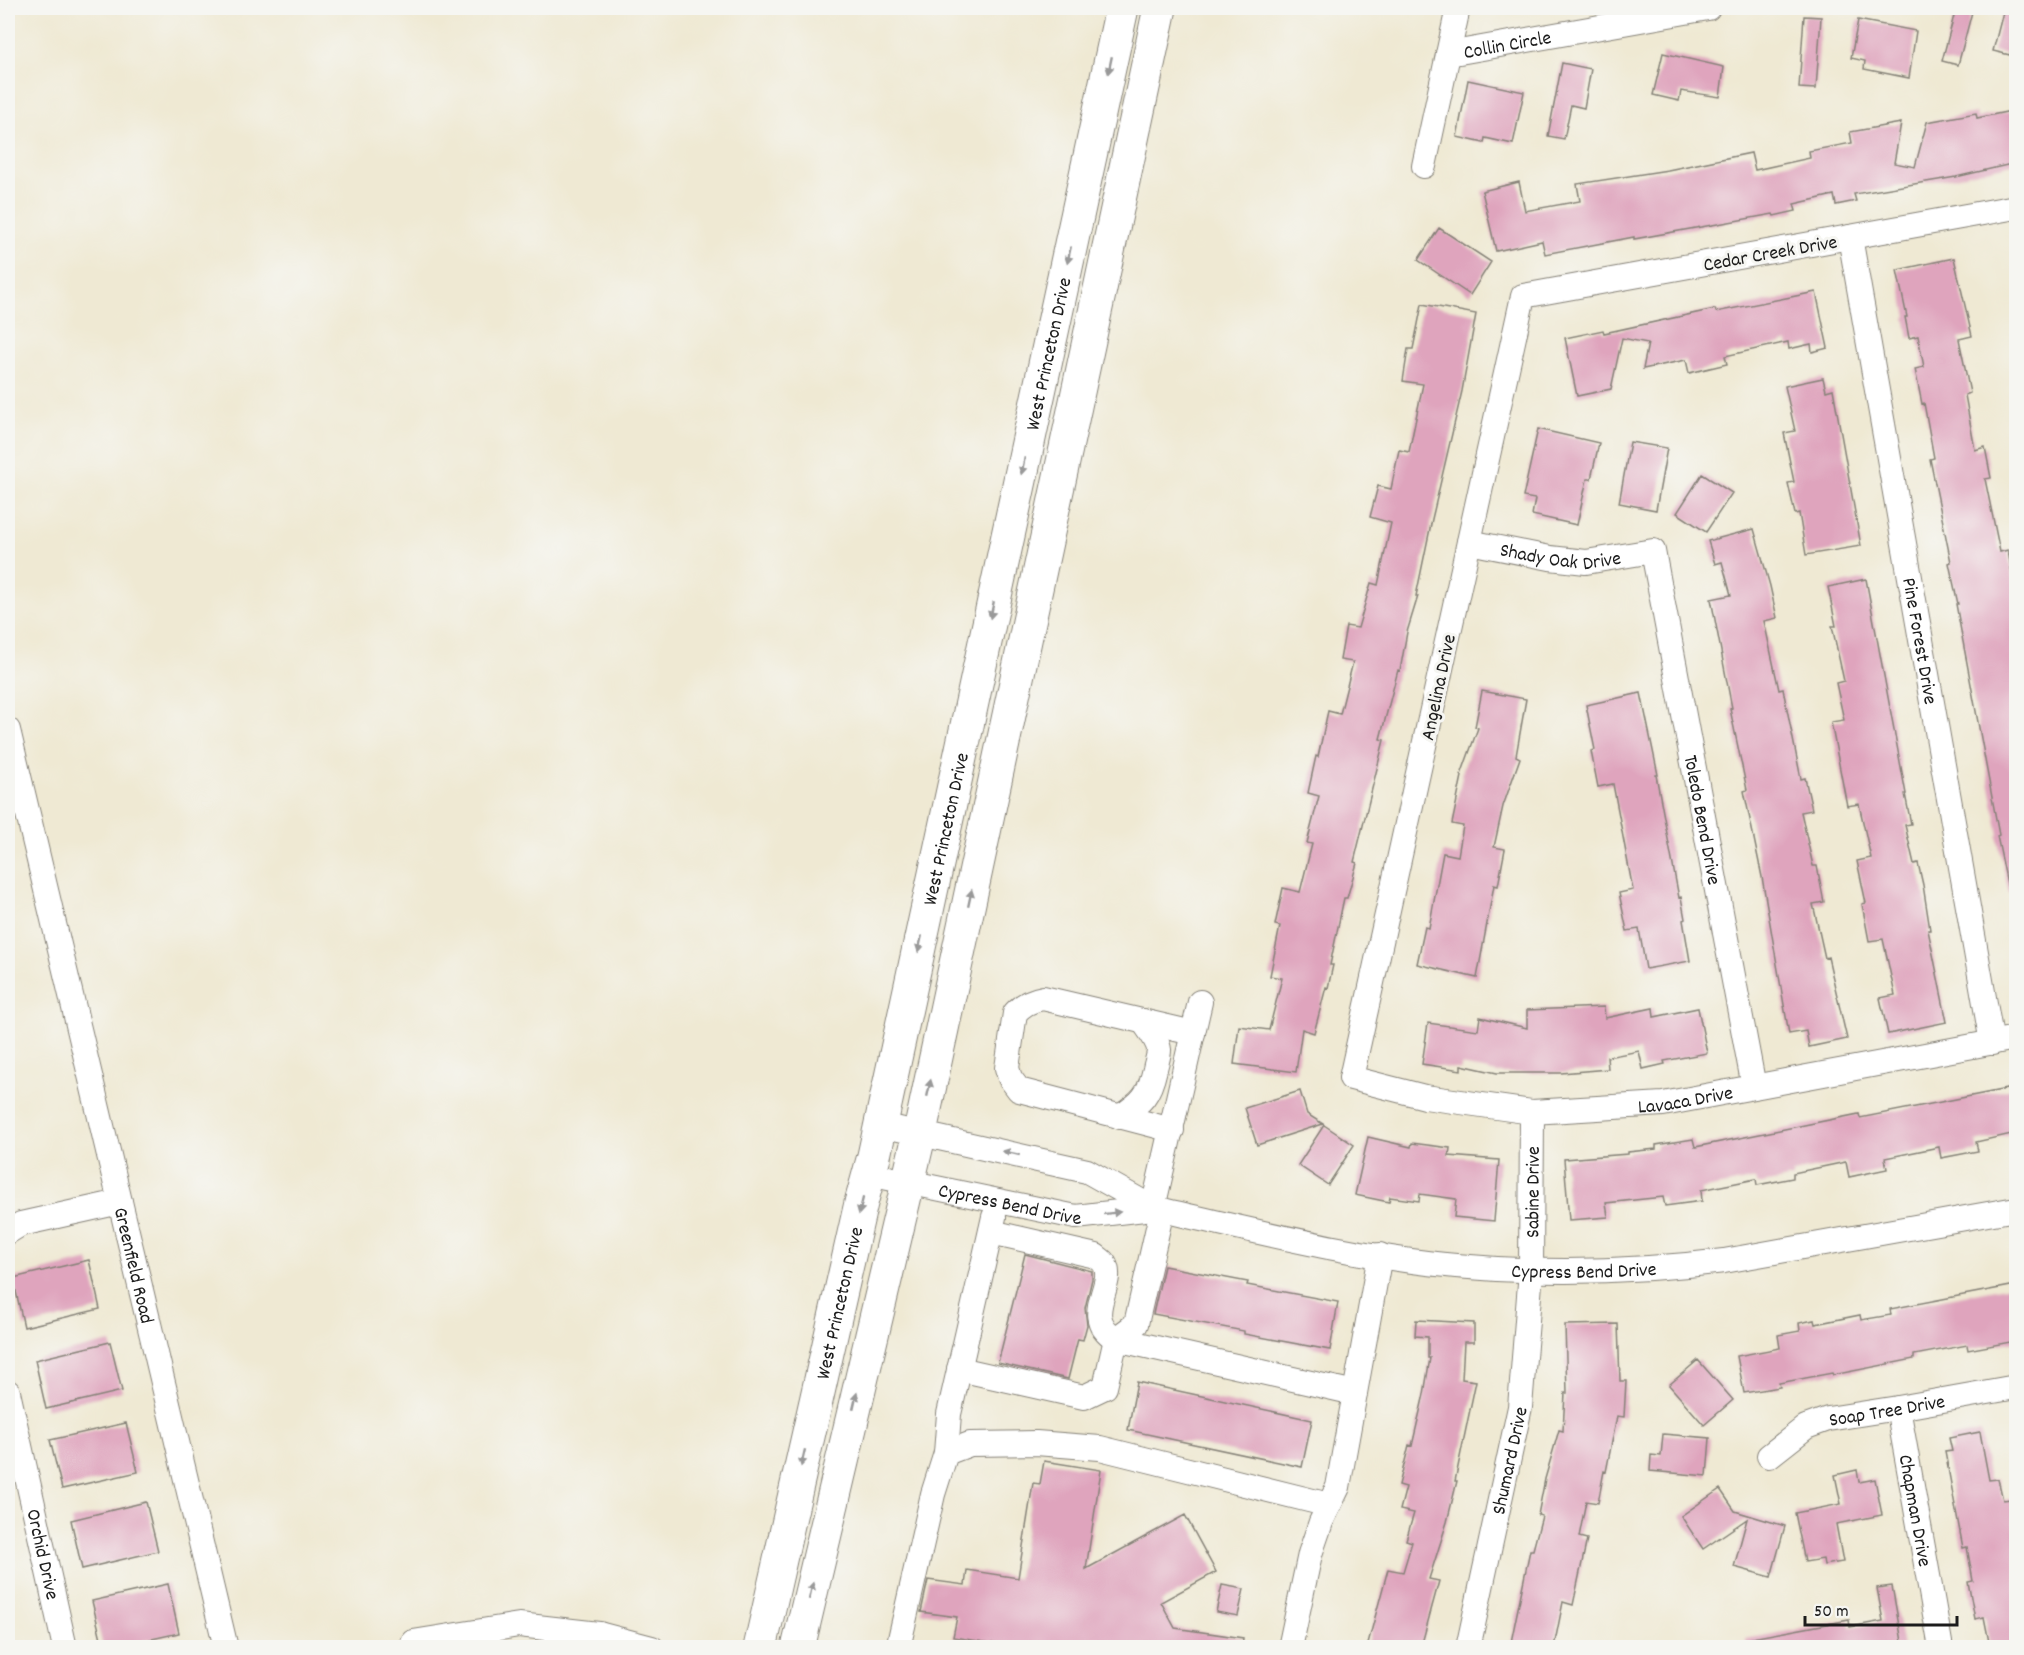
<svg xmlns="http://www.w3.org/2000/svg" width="2024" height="1655" font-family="Dekko,sans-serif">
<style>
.building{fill:#dfa4bd}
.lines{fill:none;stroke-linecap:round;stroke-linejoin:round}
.minor-casing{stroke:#868278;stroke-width:26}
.highway-casing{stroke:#868278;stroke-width:35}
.minor{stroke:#fff;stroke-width:24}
.highway{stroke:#fff;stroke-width:33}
.oneway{fill:#999}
.labels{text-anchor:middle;stroke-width:6;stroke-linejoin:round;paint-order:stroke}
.street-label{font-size:20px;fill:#1c1c1c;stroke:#f6f6f2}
</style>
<rect width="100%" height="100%" fill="#f6f6f2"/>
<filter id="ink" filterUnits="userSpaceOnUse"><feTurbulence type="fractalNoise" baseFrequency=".0167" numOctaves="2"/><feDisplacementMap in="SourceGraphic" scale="12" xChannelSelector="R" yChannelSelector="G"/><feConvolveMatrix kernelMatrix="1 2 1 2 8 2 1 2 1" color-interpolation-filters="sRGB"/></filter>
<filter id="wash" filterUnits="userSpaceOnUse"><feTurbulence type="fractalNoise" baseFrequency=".008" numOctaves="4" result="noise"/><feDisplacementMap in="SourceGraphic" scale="24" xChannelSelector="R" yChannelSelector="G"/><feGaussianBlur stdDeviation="1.35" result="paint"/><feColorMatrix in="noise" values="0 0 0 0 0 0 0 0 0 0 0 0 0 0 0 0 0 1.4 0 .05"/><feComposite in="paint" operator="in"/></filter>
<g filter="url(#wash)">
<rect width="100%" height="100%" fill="#efe9d3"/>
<g id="blocks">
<!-- building -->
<path class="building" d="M 1956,8 L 1973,8 L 1958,65 L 1942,61 Z
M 2004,8 L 2016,8 L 2016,29 L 2010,55 L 1993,51 Z
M 1804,16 L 1821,17 L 1816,89 L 1799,88 Z
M 1858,20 L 1916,31 L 1909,78 L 1864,69 L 1865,61 L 1851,58 Z
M 1663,53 L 1724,67 L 1720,97 L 1681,91 L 1679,101 L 1653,95 Z
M 1562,63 L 1591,69 L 1584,108 L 1571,105 L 1564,139 L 1548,136 Z
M 1468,80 L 1524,92 L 1513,144 L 1485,138 L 1484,143 L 1457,137 Z
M 2016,110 L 2016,163 L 1956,177 L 1854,194 L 1856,201 L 1836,205 L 1834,195 L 1794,204 L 1796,211 L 1774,216 L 1773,214 L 1634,239 L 1634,237 L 1545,254 L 1542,241 L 1496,251 L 1482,191 L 1519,182 L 1525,211 L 1580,201 L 1577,184 L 1668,170 L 1751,153 L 1755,170 L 1810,158 L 1809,151 L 1852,143 L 1850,132 L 1901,123 L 1894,163 L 1915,167 L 1927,122 L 1976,113 L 1977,118 Z
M 1439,228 L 1491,262 L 1470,295 L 1418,260 Z
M 1954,258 L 1972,336 L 1959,339 L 1970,393 L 1965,395 L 1975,450 L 1985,447 L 1991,478 L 1985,479 L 2000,552 L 2008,550 L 2016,597 L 2016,892 L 2009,893 L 1997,836 L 1999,835 L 1956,604 L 1958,604 L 1949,563 L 1951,562 L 1930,459 L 1934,458 L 1924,403 L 1922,404 L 1915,369 L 1924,367 L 1918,336 L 1909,338 L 1905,317 L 1907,317 L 1897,270 Z
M 1816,292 L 1828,348 L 1812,352 L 1811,344 L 1789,349 L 1788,342 L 1725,356 L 1727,364 L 1689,373 L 1686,360 L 1643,369 L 1648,343 L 1622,338 L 1611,389 L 1577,396 L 1565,338 L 1603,330 L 1604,333 L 1715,309 L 1716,312 Z
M 1422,304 L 1476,314 L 1462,391 L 1432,519 L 1416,596 L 1418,596 L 1407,632 L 1400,671 L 1398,670 L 1380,739 L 1384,740 L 1354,862 L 1357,863 L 1347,898 L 1344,898 L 1330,965 L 1333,965 L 1328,988 L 1326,987 L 1314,1033 L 1302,1029 L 1296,1072 L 1234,1064 L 1239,1026 L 1269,1030 L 1282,978 L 1270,976 L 1280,926 L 1275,925 L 1283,888 L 1300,892 L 1312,844 L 1307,843 L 1319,796 L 1308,793 L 1316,756 L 1318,757 L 1328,711 L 1340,714 L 1353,662 L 1340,660 L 1346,626 L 1358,628 L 1371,583 L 1378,585 L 1391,523 L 1370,517 L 1378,486 L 1391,489 L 1399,450 L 1409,452 L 1423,384 L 1403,381 L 1408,349 L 1413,349 Z
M 1823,378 L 1826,391 L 1833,389 L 1861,546 L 1806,555 L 1799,513 L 1795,514 L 1788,483 L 1794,482 L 1784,433 L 1795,431 L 1785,386 Z
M 1538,429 L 1599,443 L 1591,479 L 1587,479 L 1577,525 L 1532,515 L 1535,499 L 1523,497 Z
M 1630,442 L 1667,448 L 1656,510 L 1619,503 Z
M 1702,474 L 1732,493 L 1706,532 L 1677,513 Z
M 1754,529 L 1770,586 L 1777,618 L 1764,621 L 1779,690 L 1783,689 L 1801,779 L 1805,778 L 1812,810 L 1801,812 L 1813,866 L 1817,866 L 1824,902 L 1813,904 L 1825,958 L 1828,957 L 1847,1039 L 1809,1047 L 1806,1031 L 1789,1034 L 1762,877 L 1744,791 L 1747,790 L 1730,709 L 1732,708 L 1711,599 L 1731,595 L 1722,562 L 1715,564 L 1708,541 Z
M 1866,579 L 1906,794 L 1905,794 L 1911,824 L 1905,825 L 1914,864 L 1918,863 L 1923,885 L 1930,930 L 1928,930 L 1947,1022 L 1888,1034 L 1880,998 L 1895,995 L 1883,939 L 1869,941 L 1862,904 L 1866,903 L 1857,861 L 1871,858 L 1859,804 L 1847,806 L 1831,722 L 1844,720 L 1836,683 L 1844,681 L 1832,626 L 1836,626 L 1828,587 Z
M 1482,691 L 1526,699 L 1516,756 L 1520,758 L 1503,806 L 1494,847 L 1505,849 L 1498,886 L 1494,885 L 1477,978 L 1417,964 L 1425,927 L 1429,928 L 1443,853 L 1458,856 L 1463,826 L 1452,824 L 1462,776 L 1461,775 L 1478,728 L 1475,727 Z
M 1641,693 L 1658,775 L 1656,775 L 1679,898 L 1681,897 L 1685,919 L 1683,920 L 1690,961 L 1646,969 L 1639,929 L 1627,931 L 1619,893 L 1633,890 L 1613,784 L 1598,787 L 1591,751 L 1595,750 L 1586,705 Z
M 1604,1007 L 1605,1018 L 1653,1008 L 1654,1017 L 1698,1008 L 1707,1053 L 1664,1061 L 1665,1064 L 1643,1069 L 1639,1051 L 1607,1057 L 1608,1069 L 1561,1073 L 1497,1073 L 1461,1065 L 1461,1070 L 1422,1064 L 1428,1023 L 1478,1030 L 1480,1017 L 1527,1028 L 1527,1010 Z
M 2012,1088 L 2016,1110 L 2016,1133 L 1976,1142 L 1978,1151 L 1941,1158 L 1939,1147 L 1885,1158 L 1887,1169 L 1849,1177 L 1846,1162 L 1793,1173 L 1793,1178 L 1757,1185 L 1756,1179 L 1701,1190 L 1702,1201 L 1665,1206 L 1663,1197 L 1606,1203 L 1608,1217 L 1569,1220 L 1564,1159 L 1628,1154 L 1628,1152 L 1656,1149 L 1656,1145 L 1693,1139 L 1695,1147 L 1859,1114 L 1860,1118 Z
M 1300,1091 L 1307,1114 L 1323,1124 L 1257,1145 L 1245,1108 Z
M 1324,1125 L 1354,1145 L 1328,1185 L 1298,1165 Z
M 1368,1137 L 1411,1147 L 1412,1143 L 1450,1148 L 1449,1156 L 1499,1160 L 1494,1221 L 1454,1217 L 1456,1199 L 1420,1194 L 1419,1201 L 1390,1197 L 1389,1202 L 1355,1195 Z
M 1025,1254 L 1092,1271 L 1092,1279 L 1085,1308 L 1087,1325 L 1083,1340 L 1078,1339 L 1068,1379 L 998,1363 Z
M 89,1260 L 100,1309 L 24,1327 L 13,1278 Z
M 1164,1266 L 1248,1282 L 1247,1285 L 1338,1302 L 1330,1350 L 1244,1334 L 1244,1331 L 1153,1314 Z
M 2016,1285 L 2016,1341 L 1968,1350 L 1967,1345 L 1914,1355 L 1914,1359 L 1833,1375 L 1832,1373 L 1779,1383 L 1780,1387 L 1744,1393 L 1737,1356 L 1780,1348 L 1778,1335 L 1800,1331 L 1799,1323 L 1814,1320 L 1815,1324 L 1860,1315 L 1861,1320 L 1891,1315 L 1890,1309 Z
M 1416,1320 L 1474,1323 L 1474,1342 L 1464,1342 L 1462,1379 L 1476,1381 L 1455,1481 L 1457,1481 L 1447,1522 L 1429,1579 L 1439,1581 L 1421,1647 L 1367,1647 L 1388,1569 L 1403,1572 L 1412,1542 L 1406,1540 L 1414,1513 L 1400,1510 L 1406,1487 L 1399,1485 L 1409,1445 L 1412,1446 L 1424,1394 L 1430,1358 L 1428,1358 L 1428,1337 L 1415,1336 Z
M 1618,1324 L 1620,1381 L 1626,1381 L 1624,1417 L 1617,1416 L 1606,1472 L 1604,1471 L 1598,1503 L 1586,1501 L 1579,1537 L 1587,1539 L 1573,1605 L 1563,1602 L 1554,1647 L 1510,1647 L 1530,1550 L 1533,1550 L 1542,1516 L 1538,1515 L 1545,1479 L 1559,1430 L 1563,1431 L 1565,1393 L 1567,1393 L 1565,1325 Z
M 110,1342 L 122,1391 L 46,1409 L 35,1360 Z
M 1698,1360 L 1733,1400 L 1704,1425 L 1669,1385 Z
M 1137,1382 L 1312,1420 L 1302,1467 L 1128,1430 Z
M 126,1423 L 138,1472 L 62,1489 L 50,1440 Z
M 1980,1432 L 1989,1480 L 1998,1479 L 2003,1500 L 2011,1499 L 2016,1531 L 2016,1647 L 1990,1647 L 1984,1617 L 1975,1619 L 1968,1582 L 1973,1581 L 1967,1547 L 1963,1548 L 1945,1452 L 1952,1451 L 1949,1438 Z
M 1663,1434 L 1710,1438 L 1707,1476 L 1650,1471 L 1651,1455 L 1661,1456 Z
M 1044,1461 L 1101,1470 L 1086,1569 L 1185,1515 L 1216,1572 L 1161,1602 L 1175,1628 L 1243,1638 L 1242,1647 L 996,1647 L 997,1644 L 953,1637 L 957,1617 L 921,1612 L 928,1580 L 965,1585 L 967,1570 L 1018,1578 L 1033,1483 L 1040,1484 Z
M 1857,1470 L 1859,1482 L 1875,1479 L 1882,1515 L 1836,1524 L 1843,1562 L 1824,1565 L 1823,1559 L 1805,1562 L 1795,1513 L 1841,1504 L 1835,1475 Z
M 1720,1489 L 1735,1511 L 1785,1526 L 1771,1577 L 1734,1567 L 1747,1519 L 1703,1549 L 1681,1516 Z
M 146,1502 L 158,1551 L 82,1569 L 71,1520 Z
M 168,1584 L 179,1633 L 116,1647 L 103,1647 L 92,1601 Z
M 1222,1585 L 1244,1589 L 1238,1616 L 1216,1612 Z
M 1892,1586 L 1903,1647 L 1747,1647 L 1746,1639 L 1849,1620 L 1850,1627 L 1883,1621 L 1877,1588 Z"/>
</g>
</g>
<g filter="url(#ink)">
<use href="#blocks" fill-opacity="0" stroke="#868278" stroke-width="1.5"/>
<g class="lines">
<defs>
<g id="minor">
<path id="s1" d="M 1448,54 L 1708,8"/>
<path d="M 1424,166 L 1458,8"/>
<path id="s2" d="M 2016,207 L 1523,296 L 1351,1078 L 1425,1097 L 1532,1112 L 1663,1104 L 2016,1038"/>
<path id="s3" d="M 1850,237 L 1992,1043"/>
<path id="s4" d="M 1469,542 L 1550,558 L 1586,562 L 1653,551 L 1754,1087"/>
<path id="s5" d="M 8,730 L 226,1648"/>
<path id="s6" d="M 1200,1002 L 1153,1208 C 1253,1230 1354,1257 1456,1266 C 1545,1274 1635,1272 1724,1261 L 2016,1209"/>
<path d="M 1120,1117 C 1142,1102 1149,1096 1155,1069 C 1156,1063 1159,1056 1159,1050 C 1158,1040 1148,1029 1143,1021"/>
<path d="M 1172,1130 L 1019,1090 L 1010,1078 L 1007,1068 L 1015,1013 C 1023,1004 1031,1000 1043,998 L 1193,1033"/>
<path id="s7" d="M 869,1174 L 1076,1217 L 1153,1208 L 1087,1171 L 881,1125"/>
<path d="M 8,1232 L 21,1224 L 120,1202"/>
<path d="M 991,1232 L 1096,1256 C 1099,1259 1102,1260 1104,1263 C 1118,1285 1078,1315 1116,1339 L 1136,1324 L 1162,1210"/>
<path d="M 959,1369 L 1084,1397 L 1105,1387 L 1116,1339 L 1355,1393"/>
<path id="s8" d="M 8,1392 L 65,1648"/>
<path id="s9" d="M 1898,1408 L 1941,1648"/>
<path d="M 946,1453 L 949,1414 L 994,1217"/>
<path id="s10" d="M 1769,1456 L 1806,1427 L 1828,1419 L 1898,1408 L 2016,1387"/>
<path d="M 587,1643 L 599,1634 L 652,1648"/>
<path d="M 411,1648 L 413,1642 L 519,1625 L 599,1634"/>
<path d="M 898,1648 L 933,1494 L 946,1453 L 970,1444 L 1036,1443 L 1100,1448 L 1329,1505"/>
<path d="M 1290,1648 L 1310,1554 L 1321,1522 L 1338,1487 L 1380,1255"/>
<path id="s11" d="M 1468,1648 L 1520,1407 L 1531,1271 L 1532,1112"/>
</g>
<g id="highway">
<path id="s12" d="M 760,1648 L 861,1203 L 874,1156 L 1122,8"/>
<path d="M 798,1648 L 920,1132 L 1160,8"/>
</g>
</defs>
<!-- minor casing -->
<use href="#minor" class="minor-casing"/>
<!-- highway casing -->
<use href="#highway" class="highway-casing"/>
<!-- minor -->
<use href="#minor" class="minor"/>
<!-- highway -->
<use href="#highway" class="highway"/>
</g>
<!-- one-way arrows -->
<defs><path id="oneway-solid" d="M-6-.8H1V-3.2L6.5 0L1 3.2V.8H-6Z" transform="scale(1.5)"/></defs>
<g class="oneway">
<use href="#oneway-solid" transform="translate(1110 65) rotate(102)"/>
<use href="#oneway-solid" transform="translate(1069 255) rotate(102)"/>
<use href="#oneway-solid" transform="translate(1023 466) rotate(102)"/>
<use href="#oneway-solid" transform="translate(992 610) rotate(102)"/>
<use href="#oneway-solid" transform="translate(970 898) rotate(-78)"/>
<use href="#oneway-solid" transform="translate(920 944) rotate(102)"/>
<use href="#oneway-solid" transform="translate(929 1088) rotate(-78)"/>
<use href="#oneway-solid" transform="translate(1011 1153) rotate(-167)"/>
<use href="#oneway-solid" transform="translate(861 1206) rotate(104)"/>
<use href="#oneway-solid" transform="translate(1112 1213) rotate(-7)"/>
<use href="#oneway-solid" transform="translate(855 1401) rotate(-77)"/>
<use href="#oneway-solid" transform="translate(803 1458) rotate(103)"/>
<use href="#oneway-solid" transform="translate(811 1591) rotate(-77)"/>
</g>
</g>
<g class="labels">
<!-- street labels -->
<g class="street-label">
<text dy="7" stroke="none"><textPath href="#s1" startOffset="60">Collin Circle</textPath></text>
<text transform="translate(1770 252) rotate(-10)" y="7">Cedar Creek Drive</text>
<text dy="7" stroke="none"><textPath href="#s12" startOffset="1326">West Princeton Drive</textPath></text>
<text dy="7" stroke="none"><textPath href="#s4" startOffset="93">Shady Oak Drive</textPath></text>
<text dy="7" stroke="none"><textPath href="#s3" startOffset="410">Pine Forest Drive</textPath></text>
<text transform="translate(1437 687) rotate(-78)" y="7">Angelina Drive</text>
<text dy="7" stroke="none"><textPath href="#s4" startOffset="460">Toledo Bend Drive</textPath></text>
<text dy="7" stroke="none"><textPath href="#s12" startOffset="840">West Princeton Drive</textPath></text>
<text dy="7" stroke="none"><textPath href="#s2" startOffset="1640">Lavaca Drive</textPath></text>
<text dy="7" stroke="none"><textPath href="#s11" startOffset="462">Sabine Drive</textPath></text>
<text dy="7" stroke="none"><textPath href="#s7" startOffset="144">Cypress Bend Drive</textPath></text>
<text dy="7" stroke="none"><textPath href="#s5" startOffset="550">Greenfield Road</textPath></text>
<text dy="7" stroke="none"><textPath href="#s6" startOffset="648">Cypress Bend Drive</textPath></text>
<text dy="7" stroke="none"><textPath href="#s12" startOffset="354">West Princeton Drive</textPath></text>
<text dy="7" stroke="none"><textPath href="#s10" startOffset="130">Soap Tree Drive</textPath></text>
<text dy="7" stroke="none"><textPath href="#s11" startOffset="192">Shumard Drive</textPath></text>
<text dy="7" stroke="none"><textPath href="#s9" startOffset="104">Chapman Drive</textPath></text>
<text dy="7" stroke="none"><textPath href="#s8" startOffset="166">Orchid Drive</textPath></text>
</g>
</g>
<!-- margin -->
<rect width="2024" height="1655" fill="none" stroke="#f6f6f2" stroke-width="30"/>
<!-- scale -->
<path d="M1805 1616v9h152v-9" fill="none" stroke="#1c1c1c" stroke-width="3"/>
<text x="1814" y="1616" font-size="18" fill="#1c1c1c" stroke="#f6f6f2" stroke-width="4.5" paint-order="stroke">50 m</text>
</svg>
